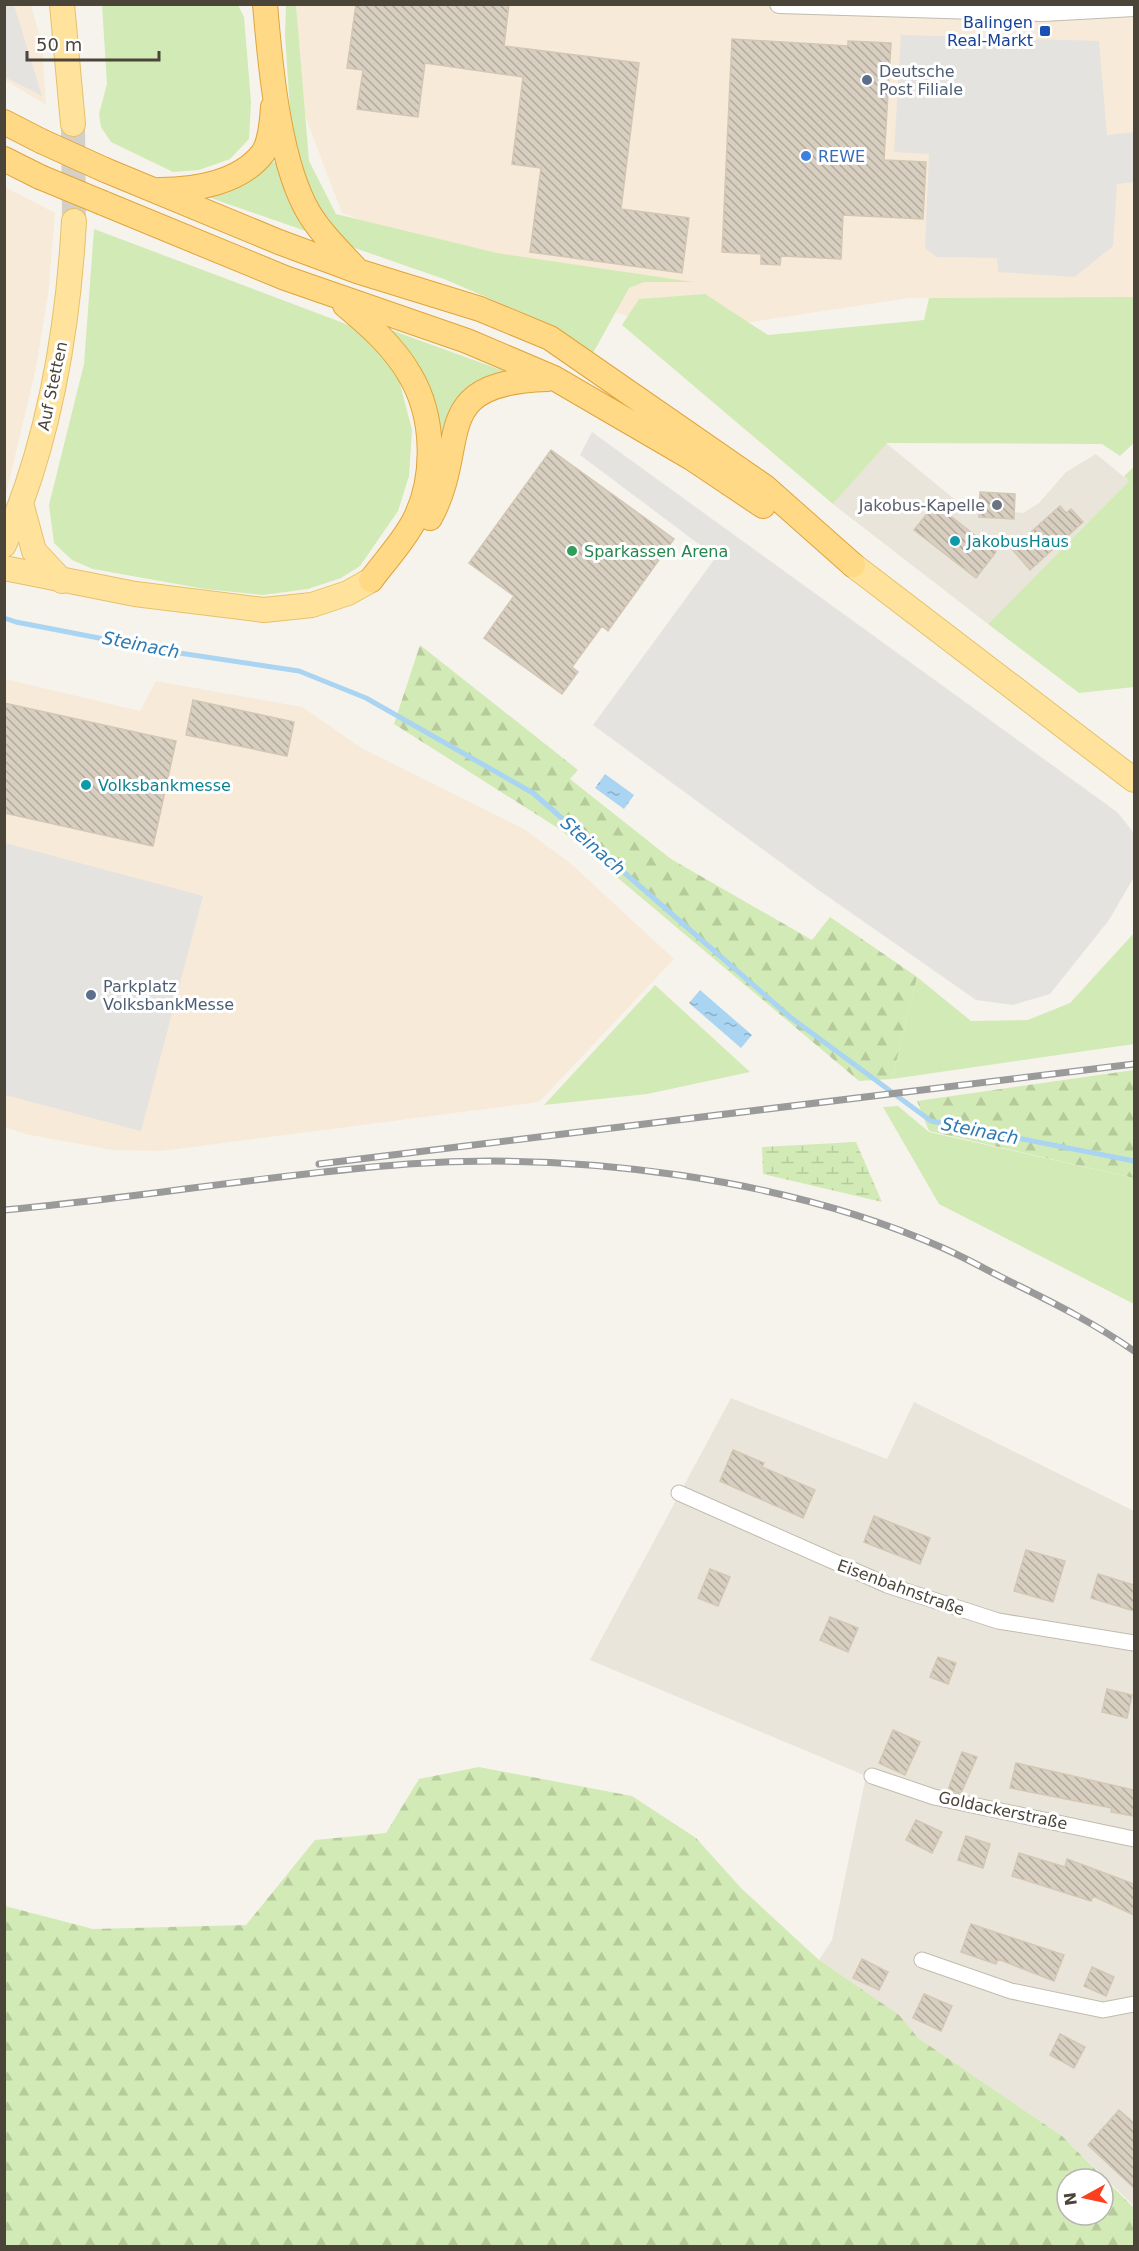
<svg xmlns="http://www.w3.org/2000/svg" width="1139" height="2251" font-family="'DejaVu Sans',sans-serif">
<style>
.residential{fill:#eae5da}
.commercial{fill:#f7ead8}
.grass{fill:#d2eab5}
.forest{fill:url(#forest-firs);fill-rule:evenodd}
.wetland{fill:url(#wetland-marsh)}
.parking{fill:#e5e3e0}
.water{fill:url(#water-ripples)}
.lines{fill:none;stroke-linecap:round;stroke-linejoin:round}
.stream{stroke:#a9d4f2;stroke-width:5}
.building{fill:url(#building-back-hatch);stroke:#d3c7b4;stroke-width:1.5}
.primary-tunnel{stroke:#d4d0c8;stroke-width:24;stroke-dasharray:24 12;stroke-linecap:butt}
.minor-casing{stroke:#c2bbae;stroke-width:17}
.tertiary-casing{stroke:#c2bbae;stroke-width:20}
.primary-casing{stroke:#e6c16a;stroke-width:26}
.trunk-casing{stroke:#e0a43c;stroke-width:26}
.minor{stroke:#fff;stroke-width:15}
.tertiary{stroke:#fff;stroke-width:18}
.primary{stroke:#ffe39c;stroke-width:24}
.trunk{stroke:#ffd985;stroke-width:24}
.rail-casing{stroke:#9a9a9a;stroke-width:7}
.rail{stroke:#fff;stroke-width:4.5;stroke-dasharray:14;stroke-linecap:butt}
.trunk-bridge-casing{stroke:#e0a43c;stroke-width:26;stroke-linecap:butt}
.trunk-bridge{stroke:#ffd985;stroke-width:24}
.transit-dot{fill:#1a4fb4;stroke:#fff;stroke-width:2}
.service-dot{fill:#5c6f8a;stroke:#fff;stroke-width:2}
.shop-dot{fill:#3f7fe0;stroke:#fff;stroke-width:2}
.worship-dot{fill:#6b7280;stroke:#fff;stroke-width:2}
.culture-dot{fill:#0f9aa8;stroke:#fff;stroke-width:2}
.leisure-dot{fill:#2e9e5b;stroke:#fff;stroke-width:2}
.labels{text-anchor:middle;stroke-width:6;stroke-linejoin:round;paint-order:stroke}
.transit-label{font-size:16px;fill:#164399;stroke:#fff;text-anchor:end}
.service-label{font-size:16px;fill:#4e5e75;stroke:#fff;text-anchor:start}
.shop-label{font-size:16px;fill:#366cbe;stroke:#fff;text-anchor:start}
.street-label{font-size:16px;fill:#4b4439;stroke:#fff}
.worship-label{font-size:16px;fill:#5b616d;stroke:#fff;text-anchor:end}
.culture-label{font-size:16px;fill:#0d838f;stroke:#fff;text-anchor:start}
.leisure-label{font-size:16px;fill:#27864d;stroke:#fff;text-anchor:start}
.water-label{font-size:18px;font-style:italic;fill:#2e7ab2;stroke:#fff}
</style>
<defs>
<pattern id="forest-firs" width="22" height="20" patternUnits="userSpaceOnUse" patternTransform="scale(1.5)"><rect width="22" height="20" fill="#d2eab5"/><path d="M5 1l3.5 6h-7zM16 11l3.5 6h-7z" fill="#b6ca9c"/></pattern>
<pattern id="wetland-marsh" width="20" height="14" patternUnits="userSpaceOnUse" patternTransform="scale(1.5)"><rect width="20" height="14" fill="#d2eab5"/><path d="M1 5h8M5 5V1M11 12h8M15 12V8" fill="none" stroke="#b6ca9c"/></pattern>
<pattern id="water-ripples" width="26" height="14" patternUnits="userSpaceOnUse" patternTransform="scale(1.5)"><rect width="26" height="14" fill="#a9d4f2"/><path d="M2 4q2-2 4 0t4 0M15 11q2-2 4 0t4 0" fill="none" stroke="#8caec5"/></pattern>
<pattern id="building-back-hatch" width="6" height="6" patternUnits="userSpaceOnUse" patternTransform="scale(1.5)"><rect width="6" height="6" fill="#d8cfc1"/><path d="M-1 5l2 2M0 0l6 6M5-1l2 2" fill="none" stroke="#b1aa9e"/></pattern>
</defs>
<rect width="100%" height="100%" fill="#f6f3ec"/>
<!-- residential -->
<path class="residential" d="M 886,443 L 964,507 L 1023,513 L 1039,503 L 1066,472 L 1096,454 L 1129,481 L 988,624 L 833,504 Z
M 731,1398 L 887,1459 L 914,1402 L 1134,1511 L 1134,2206 L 1062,2136 L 918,2038 L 819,1960 L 832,1940 L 866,1776 L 590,1660 Z"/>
<!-- commercial -->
<path class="commercial" d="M 4,5 L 31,5 L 42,45 L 46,105 L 5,80 Z
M 296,5 L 1134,5 L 1134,297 L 909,298 L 744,323 L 632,318 L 342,213 L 305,116 Z
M 5,187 L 55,213 L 48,295 L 36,368 L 5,498 Z
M 5,679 L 140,711 L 156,681 L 302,707 L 363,749 L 524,829 L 570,863 L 674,959 L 539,1102 L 161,1151 L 113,1150 L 25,1134 L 5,1127 Z"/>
<!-- grass -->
<path class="grass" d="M 102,5 L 238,5 L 244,17 L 251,102 L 249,139 L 230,159 L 199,170 L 173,172 L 111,142 L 101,127 L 99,114 L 107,84 Z
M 286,5 L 296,5 L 309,161 L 336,214 L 497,253 L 693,282 L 644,282 L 629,288 L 593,353 L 521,312 L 444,279 L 205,196 L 227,193 L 264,165 L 293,156 L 285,35 Z
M 94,229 L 367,332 L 399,380 L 412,430 L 409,476 L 398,511 L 360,566 L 341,578 L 308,589 L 263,595 L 205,589 L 93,569 L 72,560 L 54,543 L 49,505 L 84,364 Z
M 705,294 L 768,335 L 924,320 L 929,298 L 1134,297 L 1134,443 L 1120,456 L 1102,444 L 887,443 L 833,504 L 622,325 L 639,299 Z
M 391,330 L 504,371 C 463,390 455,396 441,440 C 435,394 417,367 391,330 Z
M 1134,467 L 1134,687 L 1079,693 L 988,624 L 1129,481 L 1124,476 Z
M 1134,933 L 1134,1044 L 892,1079 L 917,977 L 971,1021 L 1028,1020 L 1070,1003 Z
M 655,985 L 750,1072 L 647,1094 L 544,1105 Z
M 898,1106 L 929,1132 L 1134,1178 L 1134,1304 L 939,1204 L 883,1107 Z"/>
<!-- forest -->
<path class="forest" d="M 420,645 L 578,770 L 570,779 L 671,859 L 812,940 L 830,917 L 917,977 L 892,1079 L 859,1081 L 561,830 L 394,724 Z
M 1134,1070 L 1134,1178 L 929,1131 L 917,1101 Z
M 479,1767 L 632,1796 L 696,1838 L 741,1888 L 819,1960 L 899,2015 L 918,2038 L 1062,2136 L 1134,2208 L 1134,2246 L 5,2246 L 5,1906 L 93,1929 L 246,1925 L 315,1840 L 386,1833 L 419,1779 ZM 1067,2179 L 1103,2179 L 1103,2215 L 1067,2215 Z"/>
<!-- wetland -->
<path class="wetland" d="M 856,1142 L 882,1202 L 763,1174 L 762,1147 Z"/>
<!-- parking -->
<path class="parking" d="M 4,5 L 14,5 L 42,96 L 5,77 Z
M 901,35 L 1099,41 L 1107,135 L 1134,132 L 1134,182 L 1117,184 L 1113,246 L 1075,277 L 998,272 L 997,258 L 937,257 L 925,248 L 929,154 L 894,152 Z
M 592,432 L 1117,812 L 1134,833 L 1134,877 L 1109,920 L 1050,994 L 1013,1005 L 976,1000 L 817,889 L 593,725 L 716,557 L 580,455 Z
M 5,843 L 203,896 L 141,1131 L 5,1095 Z"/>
<!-- water -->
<path class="water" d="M 605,774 L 634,795 L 624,809 L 595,788 Z
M 700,990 L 752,1035 L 741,1048 L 689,1003 Z"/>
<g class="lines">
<!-- stream -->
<path class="stream" d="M 4,618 L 16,622 L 166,651 L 299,671 L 366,698 L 533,793 L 790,1017 L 931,1121 L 1134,1161"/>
</g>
<!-- building -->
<path class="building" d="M 356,4 L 509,4 L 504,46 L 639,63 L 621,209 L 689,218 L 682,273 L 530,252 L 541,168 L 512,164 L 523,77 L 425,63 L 418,117 L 357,109 L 363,70 L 347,68 Z
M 732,39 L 848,46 L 848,41 L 891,43 L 884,160 L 926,162 L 923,219 L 843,215 L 841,259 L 781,256 L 780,265 L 761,264 L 761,254 L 722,252 Z
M 551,450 L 674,539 L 608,631 L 602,626 L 572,667 L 578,672 L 562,694 L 484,638 L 514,596 L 469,563 Z
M 980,492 L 1015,494 L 1014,519 L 979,517 Z
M 935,504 L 996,552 L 976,578 L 914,530 Z
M 1060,506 L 1066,513 L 1071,509 L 1083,522 L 1030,570 L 1012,549 Z
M 193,700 L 294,722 L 287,756 L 186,735 Z
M 4,703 L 176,741 L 153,846 L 4,813 Z
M 733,1450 L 764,1463 L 762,1467 L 815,1490 L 803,1518 L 720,1481 Z
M 874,1516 L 930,1538 L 920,1564 L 864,1542 Z
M 1026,1550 L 1065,1561 L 1053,1602 L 1014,1591 Z
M 710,1569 L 730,1577 L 718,1606 L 698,1598 Z
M 1098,1574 L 1134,1585 L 1134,1611 L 1091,1598 Z
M 830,1617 L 858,1628 L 848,1652 L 820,1640 Z
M 938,1657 L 956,1663 L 948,1684 L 930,1677 Z
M 1107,1689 L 1132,1695 L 1127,1718 L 1102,1712 Z
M 893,1730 L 920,1742 L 905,1775 L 879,1763 Z
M 962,1752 L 977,1757 L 961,1793 L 948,1790 Z
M 1016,1763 L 1134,1790 L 1134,1816 L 1111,1812 L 1112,1808 L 1010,1788 Z
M 916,1820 L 942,1832 L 932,1853 L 906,1840 Z
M 966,1836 L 990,1844 L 983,1868 L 958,1860 Z
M 1019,1853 L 1065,1867 L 1067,1859 L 1134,1884 L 1134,1915 L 1093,1896 L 1091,1901 L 1012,1876 Z
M 971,1924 L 1064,1955 L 1054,1981 L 998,1959 L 996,1964 L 961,1952 Z
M 862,1959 L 888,1972 L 879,1990 L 853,1978 Z
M 1092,1967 L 1114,1977 L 1106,1996 L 1084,1986 Z
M 924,1994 L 952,2006 L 941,2031 L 913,2018 Z
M 1060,2034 L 1085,2047 L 1074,2068 L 1050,2055 Z
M 1119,2110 L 1134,2123 L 1134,2188 L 1088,2145 Z"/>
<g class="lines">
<!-- primary-tunnel -->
<path class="primary-tunnel" d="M 73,124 L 74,221"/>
<defs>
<path id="minor" d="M 679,1493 L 887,1585 L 998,1621 L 1134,1643
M 872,1776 L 934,1797 L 1134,1839
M 922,1960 L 1011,1991 L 1103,2010 L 1134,2004"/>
<path id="tertiary" d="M 779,4 L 1043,12 L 1134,7"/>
<path id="primary" d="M 62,4 L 73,124
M 21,503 L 34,551 L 62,581
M 4,545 C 49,444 68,330 74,221
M 853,565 L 1134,780
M 4,568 L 135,594 L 264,610 L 312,605 L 348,593 L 371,580"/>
<path id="trunk" d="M 265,4 C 270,63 278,152 304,204 C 316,229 338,249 356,269
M 4,122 L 41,141
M 4,159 L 40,177
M 105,170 L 279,242 L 357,271 L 480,309 L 550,338 L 765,487 L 853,565
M 160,190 C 195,190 240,183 263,153 C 271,141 272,121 273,107
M 103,203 L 285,278 L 467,341 L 554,378 L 693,459 L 763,506
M 345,305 C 369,325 394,347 410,375 C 435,417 436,478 414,521 C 403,542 385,561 371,580
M 430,518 C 471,443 425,383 547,379"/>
</defs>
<!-- minor casing -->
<use href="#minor" class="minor-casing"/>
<!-- tertiary casing -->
<use href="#tertiary" class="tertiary-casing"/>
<!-- primary casing -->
<use href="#primary" class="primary-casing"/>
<!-- trunk casing -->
<use href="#trunk" class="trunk-casing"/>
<!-- minor -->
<use href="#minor" class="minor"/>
<!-- tertiary -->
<use href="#tertiary" class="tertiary"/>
<!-- primary -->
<use href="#primary" class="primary"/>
<!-- trunk -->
<use href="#trunk" class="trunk"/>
<defs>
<path id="rail" d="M 319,1164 L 1134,1064
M 4,1210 C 139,1198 273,1174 408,1164 C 578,1152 786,1178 943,1248 C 968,1259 992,1273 1017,1285 C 1058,1305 1097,1325 1134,1351"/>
</defs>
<!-- rail casing -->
<use href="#rail" class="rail-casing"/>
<!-- rail -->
<use href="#rail" class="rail"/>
<defs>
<path id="trunk-bridge" d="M 41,141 L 105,170
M 40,177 L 103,203"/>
</defs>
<!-- trunk-bridge casing -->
<use href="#trunk-bridge" class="trunk-bridge-casing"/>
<!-- trunk-bridge -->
<use href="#trunk-bridge" class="trunk-bridge"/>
</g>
<!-- markers -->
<rect class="transit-dot" x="1039" y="25" width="12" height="12" rx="3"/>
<g class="service-dot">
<circle cx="867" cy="80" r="6"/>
<circle cx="91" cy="995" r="6"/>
</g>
<circle class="shop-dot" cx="806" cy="156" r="6"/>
<circle class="worship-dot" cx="997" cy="505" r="6"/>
<g class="culture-dot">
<circle cx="955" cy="541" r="6"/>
<circle cx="86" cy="785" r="6"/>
</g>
<circle class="leisure-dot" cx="572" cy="551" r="6"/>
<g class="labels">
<!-- transit labels -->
<g class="transit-label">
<text x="1033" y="28">Balingen<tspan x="1033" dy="18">Real-Markt</tspan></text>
</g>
<!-- service labels -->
<g class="service-label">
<text x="879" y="77">Deutsche<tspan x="879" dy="18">Post Filiale</tspan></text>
<text x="103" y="992">Parkplatz<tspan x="103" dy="18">VolksbankMesse</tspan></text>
</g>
<!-- shop labels -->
<g class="shop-label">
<text x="818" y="162">REWE</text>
</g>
<!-- street labels -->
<g class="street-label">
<text transform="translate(52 386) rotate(-78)" y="6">Auf Stetten</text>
<text transform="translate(901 1587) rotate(20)" y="6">Eisenbahnstraße</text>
<text transform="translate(1003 1810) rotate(12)" y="6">Goldackerstraße</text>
</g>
<!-- worship labels -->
<g class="worship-label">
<text x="985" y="511">Jakobus-Kapelle</text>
</g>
<!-- culture labels -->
<g class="culture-label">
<text x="967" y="547">JakobusHaus</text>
<text x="98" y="791">Volksbankmesse</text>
</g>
<!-- leisure labels -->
<g class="leisure-label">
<text x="584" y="557">Sparkassen Arena</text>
</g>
<!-- water labels -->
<g class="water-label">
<text transform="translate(141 645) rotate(11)" y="6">Steinach</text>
<text transform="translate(593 846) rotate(41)" y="6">Steinach</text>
<text transform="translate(980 1131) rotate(11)" y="6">Steinach</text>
</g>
</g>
<!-- border -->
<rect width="1139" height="2251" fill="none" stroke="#4b4439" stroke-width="12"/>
<!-- north arrow -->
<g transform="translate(1085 2197) rotate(262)"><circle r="28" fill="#ffffff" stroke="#b7b4b0" stroke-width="1.5"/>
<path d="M0-4.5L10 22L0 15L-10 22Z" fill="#fc3f1d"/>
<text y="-9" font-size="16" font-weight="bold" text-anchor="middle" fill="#4b4439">N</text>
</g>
<!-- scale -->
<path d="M27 51v9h132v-9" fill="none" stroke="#4b4439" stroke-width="3"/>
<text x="36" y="51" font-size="18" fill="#4b4439" stroke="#ffffff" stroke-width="4.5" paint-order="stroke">50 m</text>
</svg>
